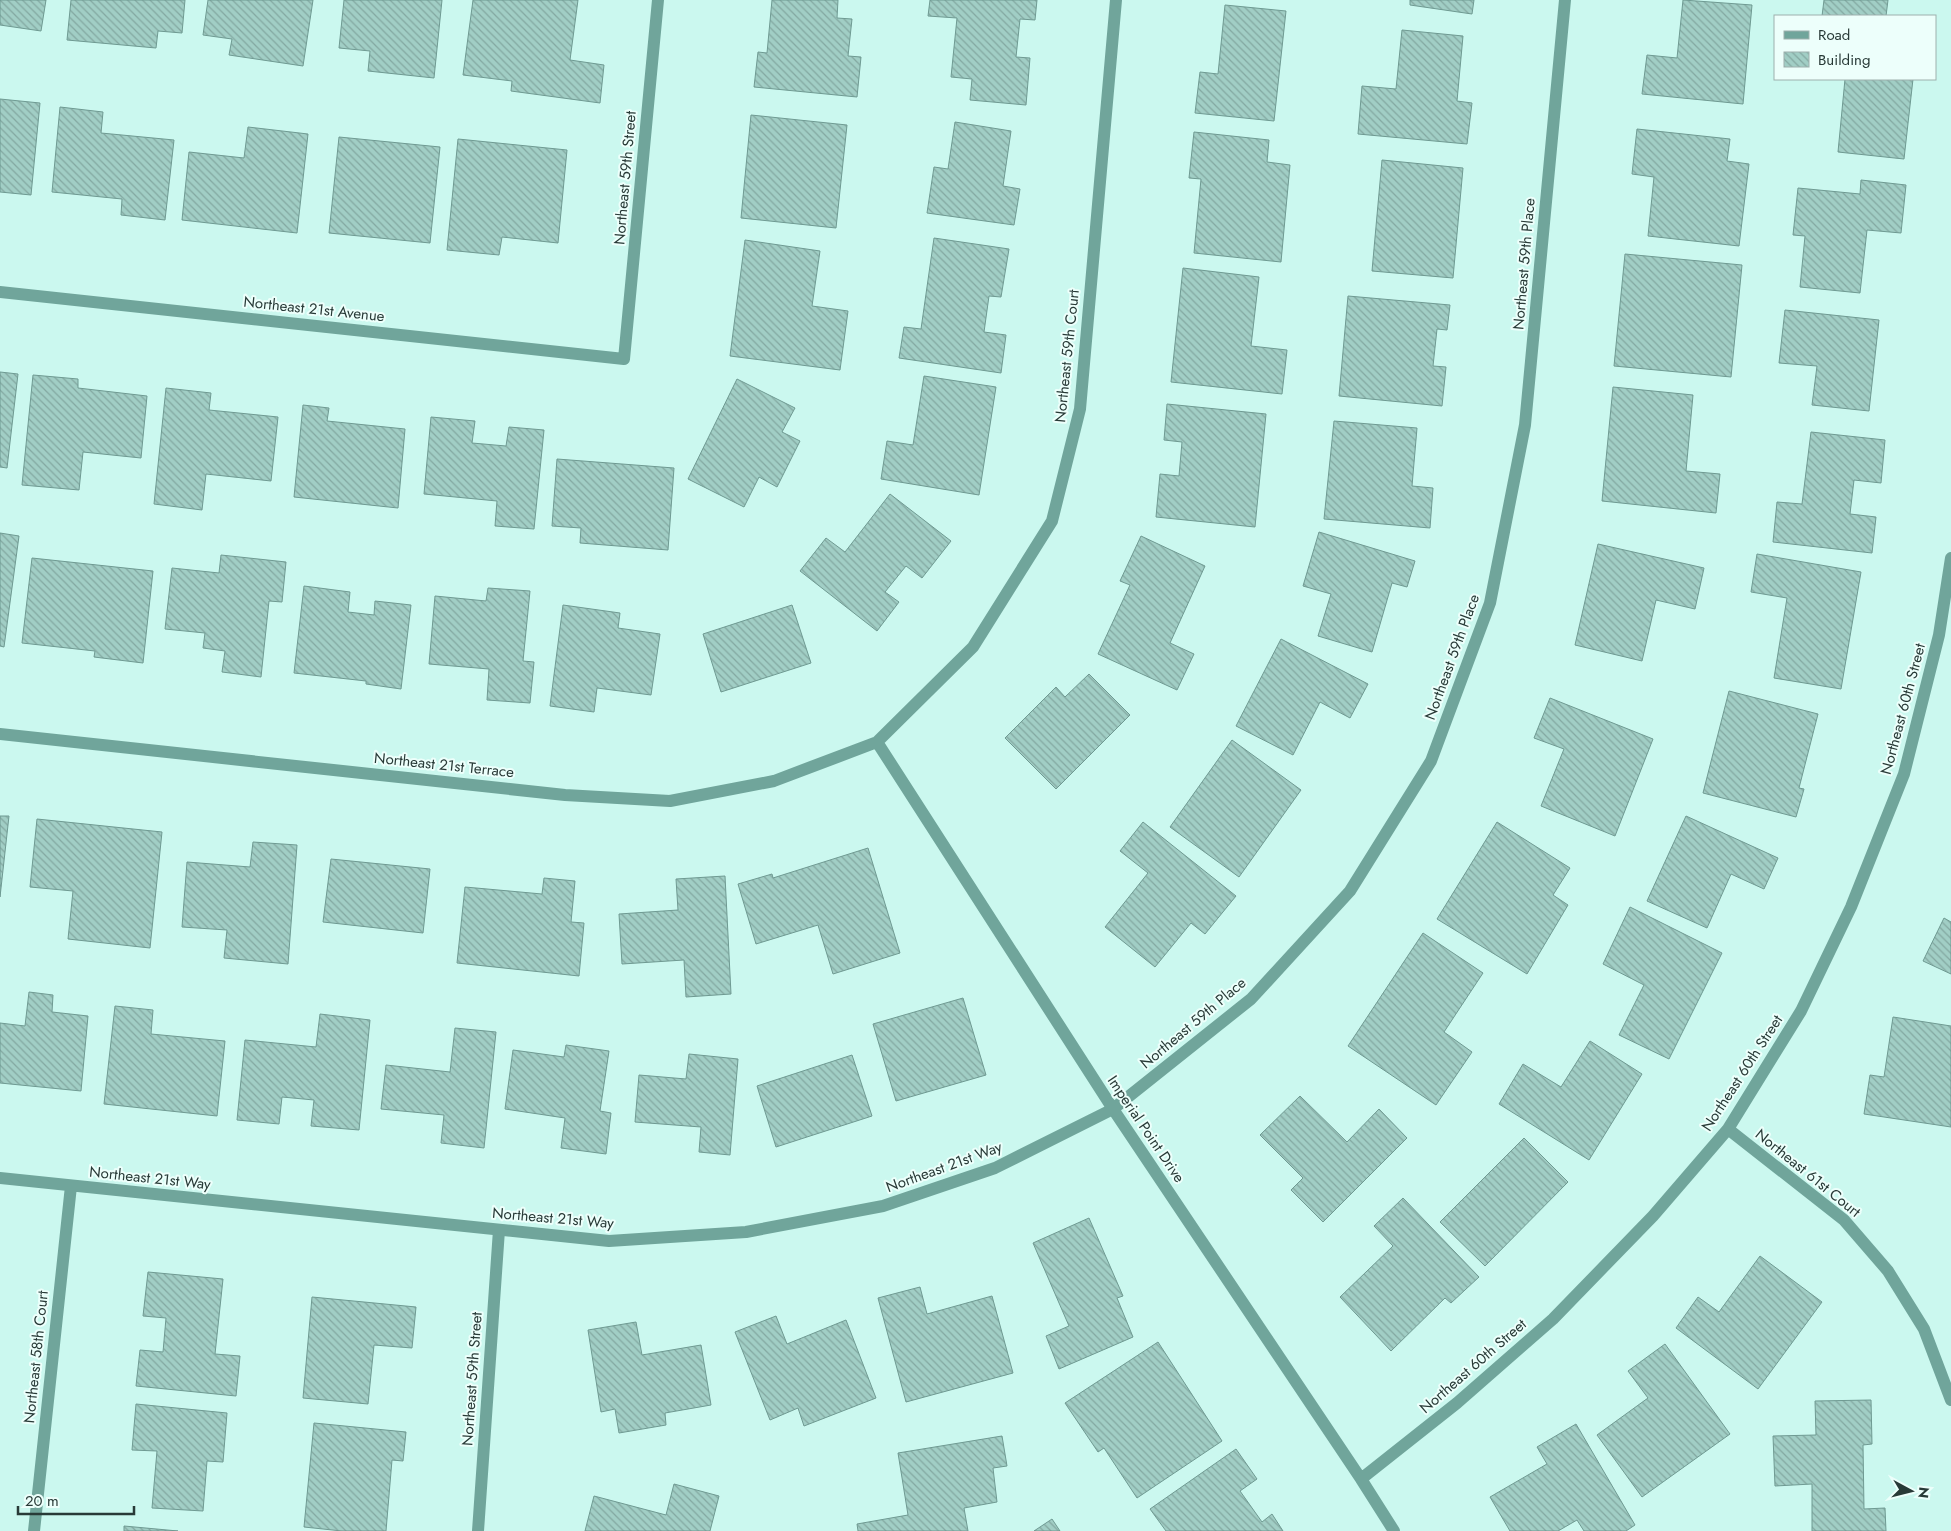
<svg xmlns="http://www.w3.org/2000/svg" width="1951" height="1531" font-family="Jost,sans-serif">
<style>
.building{fill:url(#building-back-hatch);stroke:#6f9a92}
.lines{fill:none;stroke-linecap:round;stroke-linejoin:round}
.minor{stroke:#70a59b;stroke-width:12}
.labels{text-anchor:middle;stroke-width:4;stroke-linejoin:round;paint-order:stroke}
.street-label{font-size:15px;fill:#283a37;stroke:#edfffb}
</style>
<defs>
<pattern id="building-back-hatch" width="6" height="6" patternUnits="userSpaceOnUse" patternTransform="scale(1.25)"><rect width="6" height="6" fill="#a1cec5"/><path d="M-1 5l2 2M0 0l6 6M5-1l2 2" fill="none" stroke="#83a8a1"/></pattern>
</defs>
<rect width="100%" height="100%" fill="#cbf8ef"/>
<!-- building -->
<path class="building" d="M 0,0 L 46,0 L 41,31 L 0,25 Z
M 71,0 L 185,0 L 182,33 L 158,31 L 156,48 L 67,40 Z
M 208,0 L 313,0 L 303,66 L 229,55 L 232,39 L 203,35 Z
M 344,0 L 442,0 L 434,78 L 368,71 L 370,51 L 339,48 Z
M 473,0 L 578,0 L 570,60 L 604,65 L 600,103 L 511,91 L 512,81 L 463,75 Z
M 772,0 L 838,0 L 837,18 L 852,19 L 848,56 L 861,57 L 857,97 L 754,87 L 758,52 L 767,53 Z
M 930,0 L 1037,0 L 1035,20 L 1020,19 L 1016,57 L 1030,58 L 1026,105 L 970,100 L 972,79 L 951,77 L 957,18 L 928,16 Z
M 1410,0 L 1474,0 L 1472,14 L 1410,5 Z
M 1683,0 L 1752,5 L 1743,104 L 1642,94 L 1647,55 L 1677,58 Z
M 1824,0 L 1888,0 L 1886,16 L 1822,16 Z
M 1225,5 L 1286,11 L 1274,121 L 1195,113 L 1200,72 L 1218,74 Z
M 1402,30 L 1463,36 L 1457,101 L 1472,103 L 1467,144 L 1358,134 L 1362,86 L 1396,89 Z
M 1845,79 L 1913,79 L 1904,159 L 1838,152 Z
M 0,99 L 40,103 L 31,195 L 0,192 Z
M 60,107 L 103,112 L 101,133 L 174,140 L 165,220 L 121,215 L 122,199 L 52,192 Z
M 751,115 L 847,125 L 836,228 L 741,218 Z
M 955,122 L 1011,131 L 1003,186 L 1020,189 L 1014,225 L 927,213 L 934,167 L 948,169 Z
M 248,127 L 308,134 L 297,233 L 182,220 L 189,152 L 244,158 Z
M 1637,129 L 1730,139 L 1727,161 L 1749,164 L 1739,246 L 1648,236 L 1654,177 L 1632,174 Z
M 1194,132 L 1269,140 L 1267,162 L 1290,165 L 1281,262 L 1194,253 L 1201,179 L 1189,178 Z
M 339,137 L 440,147 L 430,243 L 329,233 Z
M 458,139 L 567,150 L 558,243 L 502,237 L 499,255 L 447,250 Z
M 1382,160 L 1463,168 L 1453,278 L 1372,271 Z
M 1861,180 L 1906,185 L 1901,233 L 1867,230 L 1860,293 L 1800,287 L 1805,236 L 1793,235 L 1798,188 L 1860,194 Z
M 934,238 L 1009,249 L 1001,297 L 989,296 L 984,332 L 1006,335 L 1001,373 L 899,358 L 904,327 L 921,329 Z
M 745,240 L 820,251 L 812,306 L 848,311 L 840,370 L 730,356 Z
M 1625,254 L 1742,265 L 1731,377 L 1614,366 Z
M 1183,268 L 1259,277 L 1251,346 L 1287,350 L 1282,394 L 1171,382 Z
M 1348,296 L 1450,305 L 1447,330 L 1437,329 L 1433,366 L 1446,367 L 1442,406 L 1339,396 Z
M 1785,310 L 1879,320 L 1869,411 L 1812,405 L 1817,366 L 1779,363 Z
M 0,372 L 18,374 L 7,468 L 0,467 Z
M 33,375 L 78,379 L 78,388 L 147,396 L 141,458 L 83,452 L 79,490 L 22,485 Z
M 924,376 L 996,387 L 979,495 L 881,479 L 887,441 L 913,445 Z
M 737,379 L 795,408 L 782,432 L 800,441 L 777,487 L 759,477 L 744,507 L 688,479 Z
M 1613,387 L 1693,395 L 1686,471 L 1720,474 L 1716,513 L 1602,501 Z
M 166,388 L 211,393 L 209,410 L 278,417 L 271,481 L 206,474 L 202,510 L 154,504 Z
M 1167,404 L 1266,414 L 1255,527 L 1156,517 L 1160,474 L 1179,476 L 1182,442 L 1164,440 Z
M 303,405 L 329,408 L 327,421 L 405,429 L 398,508 L 294,497 Z
M 431,417 L 475,421 L 472,443 L 506,446 L 509,427 L 544,430 L 534,529 L 495,526 L 497,501 L 424,494 Z
M 1334,421 L 1417,428 L 1412,486 L 1433,488 L 1430,528 L 1324,519 Z
M 1811,432 L 1885,440 L 1881,483 L 1854,480 L 1850,514 L 1876,517 L 1872,553 L 1773,542 L 1777,502 L 1802,504 Z
M 557,459 L 674,468 L 668,550 L 580,543 L 581,528 L 552,526 Z
M 890,494 L 951,541 L 922,578 L 906,566 L 885,592 L 899,602 L 877,631 L 800,571 L 826,538 L 845,552 Z
M 1319,532 L 1415,561 L 1407,587 L 1392,583 L 1372,652 L 1318,636 L 1331,594 L 1303,586 Z
M 0,533 L 19,536 L 4,647 L 0,646 Z
M 1141,536 L 1205,566 L 1170,643 L 1194,654 L 1177,690 L 1098,654 L 1130,585 L 1120,581 Z
M 1598,544 L 1704,568 L 1695,609 L 1656,600 L 1642,661 L 1575,645 Z
M 1757,554 L 1861,572 L 1841,689 L 1774,678 L 1787,598 L 1751,592 Z
M 221,555 L 286,562 L 282,602 L 269,601 L 261,677 L 222,672 L 225,651 L 203,648 L 205,633 L 165,629 L 172,568 L 219,573 Z
M 32,558 L 153,571 L 143,663 L 94,657 L 95,651 L 22,643 Z
M 304,586 L 350,592 L 348,612 L 374,615 L 375,601 L 411,605 L 401,689 L 366,684 L 366,681 L 294,673 Z
M 488,588 L 530,591 L 523,661 L 534,662 L 530,703 L 487,700 L 489,669 L 429,664 L 435,596 L 486,601 Z
M 563,605 L 620,613 L 618,628 L 660,634 L 651,695 L 597,688 L 594,712 L 550,706 Z
M 792,605 L 811,663 L 721,692 L 703,634 Z
M 1281,639 L 1368,684 L 1350,718 L 1320,702 L 1293,755 L 1236,726 Z
M 1089,674 L 1130,715 L 1056,789 L 1005,738 L 1056,687 L 1065,697 Z
M 1729,691 L 1818,714 L 1799,788 L 1804,789 L 1796,817 L 1703,793 Z
M 1550,698 L 1653,739 L 1615,836 L 1541,806 L 1564,749 L 1534,738 Z
M 1232,740 L 1301,790 L 1239,877 L 1170,827 Z
M 0,816 L 9,816 L 0,897 Z
M 1686,816 L 1778,858 L 1764,889 L 1731,874 L 1707,928 L 1647,901 Z
M 37,819 L 162,832 L 150,948 L 68,939 L 73,891 L 30,887 Z
M 1143,822 L 1236,896 L 1205,934 L 1191,923 L 1155,967 L 1105,927 L 1148,873 L 1120,851 Z
M 1497,822 L 1570,868 L 1553,895 L 1568,905 L 1527,974 L 1437,919 Z
M 253,842 L 297,845 L 288,964 L 224,958 L 227,930 L 182,927 L 187,862 L 250,867 Z
M 868,848 L 900,953 L 833,974 L 818,925 L 756,944 L 738,884 L 772,874 L 773,878 Z
M 331,859 L 430,869 L 423,933 L 323,922 Z
M 725,876 L 731,994 L 686,997 L 684,960 L 622,964 L 619,914 L 678,910 L 676,879 Z
M 544,878 L 575,881 L 571,922 L 584,923 L 579,976 L 457,963 L 465,887 L 542,894 Z
M 1630,907 L 1722,953 L 1669,1059 L 1619,1035 L 1644,985 L 1603,964 Z
M 1944,918 L 1951,922 L 1951,974 L 1923,961 Z
M 1423,933 L 1483,973 L 1444,1032 L 1472,1052 L 1436,1105 L 1348,1046 Z
M 29,992 L 53,995 L 52,1012 L 88,1016 L 81,1091 L 0,1083 L 0,1023 L 25,1026 Z
M 963,998 L 986,1075 L 896,1101 L 873,1024 Z
M 115,1006 L 153,1010 L 151,1034 L 225,1041 L 217,1116 L 104,1104 Z
M 320,1014 L 370,1020 L 359,1130 L 311,1126 L 314,1100 L 282,1097 L 279,1124 L 237,1120 L 245,1040 L 316,1047 Z
M 1893,1017 L 1951,1026 L 1951,1127 L 1864,1114 L 1870,1075 L 1884,1077 Z
M 455,1028 L 496,1032 L 484,1148 L 441,1143 L 444,1115 L 381,1109 L 386,1065 L 450,1072 Z
M 1590,1041 L 1642,1074 L 1589,1160 L 1499,1104 L 1523,1064 L 1561,1087 Z
M 566,1045 L 609,1051 L 600,1111 L 611,1113 L 606,1154 L 561,1148 L 565,1118 L 505,1109 L 513,1050 L 564,1057 Z
M 689,1054 L 738,1059 L 730,1155 L 699,1152 L 701,1127 L 635,1122 L 639,1075 L 686,1079 Z
M 852,1055 L 872,1116 L 776,1147 L 757,1086 Z
M 1300,1096 L 1347,1142 L 1379,1109 L 1407,1138 L 1323,1222 L 1291,1190 L 1303,1178 L 1260,1135 Z
M 1524,1138 L 1568,1182 L 1485,1266 L 1440,1222 Z
M 1403,1198 L 1479,1277 L 1451,1303 L 1445,1298 L 1391,1351 L 1340,1297 L 1393,1246 L 1374,1226 Z
M 1089,1218 L 1123,1296 L 1117,1298 L 1133,1337 L 1059,1369 L 1046,1336 L 1069,1326 L 1033,1243 Z
M 1760,1256 L 1822,1302 L 1758,1389 L 1676,1328 L 1698,1297 L 1719,1312 Z
M 148,1272 L 223,1279 L 215,1354 L 240,1356 L 236,1396 L 136,1386 L 140,1350 L 163,1352 L 166,1318 L 143,1316 Z
M 920,1287 L 927,1314 L 992,1296 L 1013,1373 L 906,1402 L 878,1298 Z
M 312,1297 L 416,1307 L 412,1348 L 374,1345 L 368,1404 L 303,1398 Z
M 776,1316 L 787,1344 L 846,1320 L 876,1398 L 804,1426 L 798,1408 L 770,1420 L 735,1332 Z
M 636,1322 L 642,1355 L 701,1345 L 711,1405 L 665,1413 L 666,1425 L 619,1433 L 615,1409 L 601,1412 L 588,1330 Z
M 1158,1342 L 1222,1441 L 1137,1498 L 1104,1448 L 1098,1452 L 1065,1403 Z
M 1665,1344 L 1730,1434 L 1642,1497 L 1597,1435 L 1648,1398 L 1628,1371 Z
M 1871,1400 L 1872,1444 L 1863,1445 L 1864,1509 L 1885,1508 L 1886,1531 L 1812,1531 L 1812,1484 L 1775,1486 L 1773,1436 L 1816,1435 L 1815,1401 Z
M 136,1404 L 227,1413 L 223,1462 L 207,1461 L 203,1511 L 152,1508 L 157,1451 L 132,1450 Z
M 314,1423 L 406,1432 L 403,1461 L 392,1460 L 386,1531 L 342,1531 L 304,1527 Z
M 1576,1424 L 1635,1525 L 1626,1531 L 1584,1531 L 1577,1520 L 1558,1531 L 1510,1531 L 1490,1497 L 1547,1464 L 1537,1447 Z
M 1002,1436 L 1007,1466 L 993,1468 L 997,1502 L 964,1508 L 968,1531 L 858,1531 L 857,1524 L 908,1515 L 898,1453 Z
M 1236,1449 L 1257,1479 L 1240,1491 L 1262,1522 L 1272,1514 L 1283,1531 L 1166,1531 L 1150,1509 Z
M 674,1484 L 719,1496 L 710,1531 L 585,1531 L 594,1496 L 666,1515 Z
M 1052,1519 L 1060,1531 L 1034,1531 Z
M 124,1526 L 178,1531 L 124,1531 Z"/>
<g class="lines">
<!-- minor -->
<path class="minor" d="M 0,292 L 624,359 L 658,0
M 0,734 L 565,795 L 670,801 L 774,781 L 877,742 L 973,647 L 1052,521 L 1080,409 L 1116,0
M 877,742 L 1113,1109 L 1361,1479 L 1394,1531
M 1728,1129 L 1844,1220 L 1888,1271 L 1924,1329 L 1951,1400
M 0,1178 L 609,1241 L 746,1232 L 883,1206 L 995,1168 L 1113,1109 L 1251,999 L 1350,891 L 1431,761 L 1490,603 L 1525,425 L 1565,0
M 1361,1479 L 1457,1403 L 1553,1319 L 1653,1216 L 1728,1129 L 1801,1011 L 1851,907 L 1904,774 L 1939,635 L 1951,558
M 34,1531 L 71,1186
M 478,1531 L 499,1230"/>
</g>
<g class="labels">
<!-- street labels -->
<g class="street-label">
<text transform="translate(625 178) rotate(-85)" y="5">Northeast 59th Street</text>
<text transform="translate(1524 264) rotate(-85)" y="5">Northeast 59th Place</text>
<text transform="translate(314 309) rotate(6)" y="5">Northeast 21st Avenue</text>
<text transform="translate(1067 356) rotate(-84)" y="5">Northeast 59th Court</text>
<text transform="translate(1452 657) rotate(-70)" y="5">Northeast 59th Place</text>
<text transform="translate(1903 709) rotate(-75)" y="5">Northeast 60th Street</text>
<text transform="translate(444 765) rotate(6)" y="5">Northeast 21st Terrace</text>
<text transform="translate(1193 1023) rotate(-40)" y="5">Northeast 59th Place</text>
<text transform="translate(1742 1073) rotate(-57)" y="5">Northeast 60th Street</text>
<text transform="translate(1146 1129) rotate(56)" y="5">Imperial Point Drive</text>
<text transform="translate(944 1167) rotate(-20)" y="5">Northeast 21st Way</text>
<text transform="translate(1808 1173) rotate(39)" y="5">Northeast 61st Court</text>
<text transform="translate(150 1178) rotate(6)" y="5">Northeast 21st Way</text>
<text transform="translate(553 1218) rotate(5)" y="5">Northeast 21st Way</text>
<text transform="translate(36 1357) rotate(-84)" y="5">Northeast 58th Court</text>
<text transform="translate(1473 1366) rotate(-41)" y="5">Northeast 60th Street</text>
<text transform="translate(472 1379) rotate(-86)" y="5">Northeast 59th Street</text>
</g>
</g>
<!-- legend -->
<rect x="1774" y="15" width="162" height="65" fill="#edfffb" stroke="#9eb0ad"/>
<rect x="1784" y="31" width="25" height="8" fill="#70a59b" stroke="#9eb0ad"/>
<text x="1818" y="40" font-size="15" fill="#283a37">Road</text>
<rect x="1784" y="52" width="25" height="15" fill="url(#building-back-hatch)" stroke="#9eb0ad"/>
<text x="1818" y="65" font-size="15" fill="#283a37">Building</text>
<!-- north arrow -->
<g transform="translate(1911 1491) rotate(97)" stroke="#edfffb" stroke-width="4" paint-order="stroke">
<path d="M0-4L9 19L0 12L-9 19Z" fill="#283a37"/>
<text y="-8" font-size="14" font-weight="bold" text-anchor="middle" fill="#283a37">N</text>
</g>
<!-- scale -->
<path d="M18 1506v8h116v-8" fill="none" stroke="#283a37" stroke-width="2.5"/>
<text x="25" y="1506" font-size="15" fill="#283a37" stroke="#edfffb" stroke-width="4" paint-order="stroke">20 m</text>
</svg>
